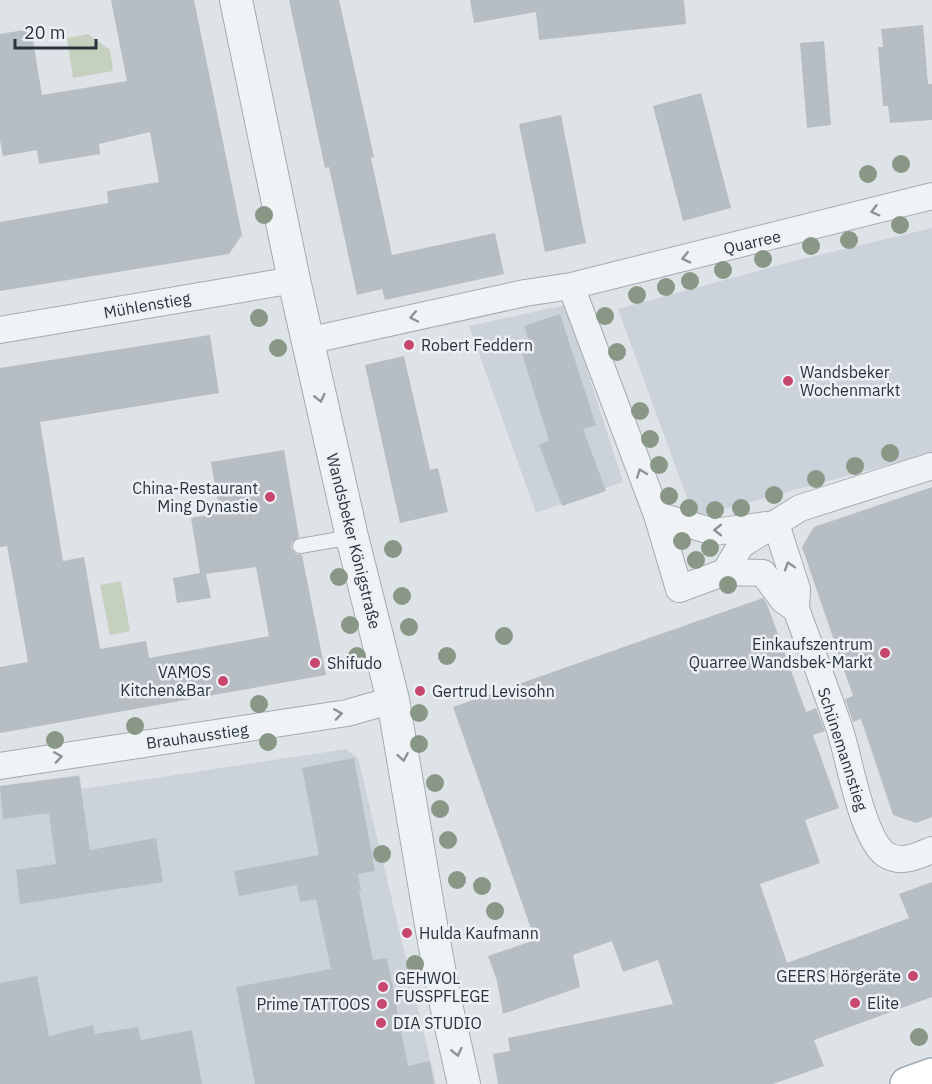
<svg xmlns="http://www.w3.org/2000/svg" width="932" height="1084" font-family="'IBM Plex Sans',sans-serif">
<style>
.built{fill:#ccd2d9}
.green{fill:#c6d0bf}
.building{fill:#b6bdc3}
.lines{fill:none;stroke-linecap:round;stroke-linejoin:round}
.service-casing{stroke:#a4abb1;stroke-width:16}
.minor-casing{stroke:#a4abb1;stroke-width:28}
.tertiary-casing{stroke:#a4abb1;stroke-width:34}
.primary-casing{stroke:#9ea9b2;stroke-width:36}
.service{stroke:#f0f3f5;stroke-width:14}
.minor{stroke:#f0f3f5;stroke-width:26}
.tertiary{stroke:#f0f3f5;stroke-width:32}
.primary{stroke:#fff;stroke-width:33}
.tree{fill:#889786}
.oneway{stroke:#8c9399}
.poi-dot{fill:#c7486f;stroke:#edf1f5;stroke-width:2}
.labels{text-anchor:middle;stroke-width:5;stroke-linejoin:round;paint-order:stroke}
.street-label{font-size:16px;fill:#28333d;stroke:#edf1f5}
.poi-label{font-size:16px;fill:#28333d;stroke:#edf1f5;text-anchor:start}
</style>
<rect width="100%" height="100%" fill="#dee3e7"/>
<!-- built -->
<path class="built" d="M 932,228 L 932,453 L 694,517 L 618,309 L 794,261 Z
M 566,305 L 623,482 L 536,513 L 469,326 Z
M 346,749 L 358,758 L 436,1084 L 0,1084 L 0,786 L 79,775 L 82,789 Z"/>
<!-- green -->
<path class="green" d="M 88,34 L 110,50 L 113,71 L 73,78 L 67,38 Z
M 121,581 L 130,631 L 110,635 L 100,585 Z"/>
<!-- building -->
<path class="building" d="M 111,0 L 194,0 L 242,235 L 229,254 L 0,291 L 0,222 L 108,203 L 107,191 L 159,182 L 150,132 L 99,144 L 100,154 L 39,164 L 37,150 L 3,156 L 0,140 L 0,34 L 31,29 L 42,95 L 127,81 Z
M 289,0 L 339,0 L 374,157 L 371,158 L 392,255 L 495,233 L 504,274 L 385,300 L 382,289 L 357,295 L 329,167 L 325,168 Z
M 470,0 L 684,0 L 686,24 L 539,40 L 536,12 L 474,23 Z
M 923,25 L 928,84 L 932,84 L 932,120 L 890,123 L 888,106 L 883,106 L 878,47 L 883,47 L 881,29 Z
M 824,41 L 831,125 L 807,128 L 800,43 Z
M 701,93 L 731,208 L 683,221 L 653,106 Z
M 561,115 L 586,243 L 545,252 L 519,124 Z
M 560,314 L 596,425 L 583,429 L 606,491 L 562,506 L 539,445 L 549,440 L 519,344 L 529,340 L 524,326 Z
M 210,335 L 219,393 L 40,422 L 63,561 L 84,557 L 100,649 L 146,641 L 149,658 L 269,636 L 256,567 L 206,574 L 211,598 L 177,603 L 173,578 L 200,573 L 191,518 L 220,513 L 211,462 L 284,450 L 299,537 L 292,542 L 291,548 L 296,554 L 302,555 L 326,675 L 0,733 L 0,667 L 28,662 L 7,546 L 0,547 L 0,368 Z
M 404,356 L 430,470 L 438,468 L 448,512 L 400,523 L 365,365 Z
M 932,487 L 932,817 L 916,823 L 893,815 L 861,719 L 853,722 L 845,699 L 853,696 L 802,547 L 814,527 Z
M 763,598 L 767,604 L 806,712 L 816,708 L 825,731 L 813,735 L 839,808 L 805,820 L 820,863 L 760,884 L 787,963 L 909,918 L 899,894 L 932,882 L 932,997 L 814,1040 L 824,1066 L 773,1084 L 498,1084 L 493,1054 L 510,1051 L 508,1038 L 673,1004 L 658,960 L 623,972 L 612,941 L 573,955 L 580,987 L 503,1014 L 497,981 L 488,956 L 535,940 L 453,707 Z
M 354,758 L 375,871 L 358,874 L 361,891 L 359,891 L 373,960 L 387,958 L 408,1066 L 430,1061 L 434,1084 L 255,1084 L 236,987 L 331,969 L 316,899 L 300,902 L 297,885 L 239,896 L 234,871 L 319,855 L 302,768 Z
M 79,776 L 90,850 L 156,838 L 163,882 L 20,904 L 16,870 L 56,864 L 49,813 L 3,819 L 0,786 Z
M 37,976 L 49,1036 L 93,1025 L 95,1034 L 138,1027 L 141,1040 L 192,1030 L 202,1084 L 0,1084 L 0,983 Z"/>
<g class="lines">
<defs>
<path id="service" d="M 300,546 L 352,537"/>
<path id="minor" d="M 571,286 L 657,515 L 679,589 L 725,572 L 741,545 L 800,508 L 932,466
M 0,330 L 294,280
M 307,341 L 525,293 L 571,286 L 932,196
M 657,515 L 714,532 L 766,525
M 776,524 L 797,589 L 796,609 C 811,649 826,690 840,730 C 849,758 862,837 885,854 C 901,865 916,856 932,850
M 725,572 L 763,573 L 783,600 L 796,609
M 0,766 L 347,713 L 393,700"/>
<path id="tertiary" d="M 236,0 L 294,280 L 352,537 L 393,700 L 433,936 L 445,1000 L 464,1084"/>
<path id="primary" d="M 907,1084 L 932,1075"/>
</defs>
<!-- service casing -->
<use href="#service" class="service-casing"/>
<!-- minor casing -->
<use href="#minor" class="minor-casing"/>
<!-- tertiary casing -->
<use href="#tertiary" class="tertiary-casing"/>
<!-- primary casing -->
<use href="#primary" class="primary-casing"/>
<!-- service -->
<use href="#service" class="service"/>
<!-- minor -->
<use href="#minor" class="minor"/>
<!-- tertiary -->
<use href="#tertiary" class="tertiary"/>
<!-- primary -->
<use href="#primary" class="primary"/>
</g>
<!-- trees -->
<g class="tree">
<circle cx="901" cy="164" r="9"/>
<circle cx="868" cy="174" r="9"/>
<circle cx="264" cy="215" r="9"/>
<circle cx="900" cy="225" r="9"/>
<circle cx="849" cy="240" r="9"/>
<circle cx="811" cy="246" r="9"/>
<circle cx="763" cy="259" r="9"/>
<circle cx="723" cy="270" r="9"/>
<circle cx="690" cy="281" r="9"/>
<circle cx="666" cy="287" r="9"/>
<circle cx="637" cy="295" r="9"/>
<circle cx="605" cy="316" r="9"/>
<circle cx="259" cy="318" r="9"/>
<circle cx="278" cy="348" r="9"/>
<circle cx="617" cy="352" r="9"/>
<circle cx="640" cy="411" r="9"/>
<circle cx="650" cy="439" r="9"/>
<circle cx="890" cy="453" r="9"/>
<circle cx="659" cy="465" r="9"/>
<circle cx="855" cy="466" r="9"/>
<circle cx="816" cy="479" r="9"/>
<circle cx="774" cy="495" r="9"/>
<circle cx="669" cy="496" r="9"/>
<circle cx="689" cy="508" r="9"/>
<circle cx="741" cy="508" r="9"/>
<circle cx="715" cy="510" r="9"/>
<circle cx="682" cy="541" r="9"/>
<circle cx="710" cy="548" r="9"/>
<circle cx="393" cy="549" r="9"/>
<circle cx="696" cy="560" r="9"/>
<circle cx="339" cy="577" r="9"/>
<circle cx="728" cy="585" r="9"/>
<circle cx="402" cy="596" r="9"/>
<circle cx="350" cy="625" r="9"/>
<circle cx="409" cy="627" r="9"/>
<circle cx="504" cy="636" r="9"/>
<circle cx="357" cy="656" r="9"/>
<circle cx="447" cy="656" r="9"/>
<circle cx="259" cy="704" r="9"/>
<circle cx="419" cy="713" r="9"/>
<circle cx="135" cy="726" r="9"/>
<circle cx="55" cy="740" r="9"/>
<circle cx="268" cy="742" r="9"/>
<circle cx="419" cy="744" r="9"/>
<circle cx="435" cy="783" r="9"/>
<circle cx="440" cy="809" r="9"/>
<circle cx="448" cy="840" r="9"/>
<circle cx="382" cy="854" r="9"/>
<circle cx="457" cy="880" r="9"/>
<circle cx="482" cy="886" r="9"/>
<circle cx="495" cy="911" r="9"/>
<circle cx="415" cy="964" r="9"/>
<circle cx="919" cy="1037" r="9"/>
</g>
<!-- one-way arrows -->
<defs><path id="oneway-chevron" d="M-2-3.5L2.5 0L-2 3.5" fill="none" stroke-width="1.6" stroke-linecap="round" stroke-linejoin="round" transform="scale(1.5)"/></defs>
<g class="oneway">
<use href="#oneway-chevron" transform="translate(875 211) rotate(165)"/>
<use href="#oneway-chevron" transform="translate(686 258) rotate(167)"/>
<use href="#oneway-chevron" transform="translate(414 317) rotate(168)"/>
<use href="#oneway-chevron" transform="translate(320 398) rotate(77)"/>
<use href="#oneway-chevron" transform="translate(641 473) rotate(-110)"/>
<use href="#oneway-chevron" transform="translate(718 530) rotate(-180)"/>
<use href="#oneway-chevron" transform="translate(789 566) rotate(-108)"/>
<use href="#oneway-chevron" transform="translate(338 714) rotate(-9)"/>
<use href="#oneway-chevron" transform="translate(58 757) rotate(-9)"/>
<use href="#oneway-chevron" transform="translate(403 757) rotate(80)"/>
<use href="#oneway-chevron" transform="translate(457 1052) rotate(77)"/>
</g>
<!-- markers -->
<g class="poi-dot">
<circle cx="409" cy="345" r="6"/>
<circle cx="788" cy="381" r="6"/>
<circle cx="270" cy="497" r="6"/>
<circle cx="885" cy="653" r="6"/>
<circle cx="315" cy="663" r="6"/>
<circle cx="223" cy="681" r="6"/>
<circle cx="420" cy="691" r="6"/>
<circle cx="407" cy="933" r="6"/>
<circle cx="913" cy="976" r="6"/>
<circle cx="383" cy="987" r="6"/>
<circle cx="855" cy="1003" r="6"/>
<circle cx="382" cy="1004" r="6"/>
<circle cx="381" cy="1023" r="6"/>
</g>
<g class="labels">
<!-- street labels -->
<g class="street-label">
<text transform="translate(752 242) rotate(-13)" y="6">Quarree</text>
<text transform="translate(147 305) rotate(-10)" y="6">Mühlenstieg</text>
<text transform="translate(354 541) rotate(76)" y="6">Wandsbeker Königstraße</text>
<text transform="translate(197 736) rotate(-8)" y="6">Brauhausstieg</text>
<text transform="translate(843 749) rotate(72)" y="6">Schünemannstieg</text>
</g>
<!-- poi labels -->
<g class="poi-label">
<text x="421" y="351">Robert Feddern</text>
<text x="800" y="378">Wandsbeker<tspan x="800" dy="18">Wochenmarkt</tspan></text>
<text x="258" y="494" text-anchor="end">China-Restaurant<tspan x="258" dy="18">Ming Dynastie</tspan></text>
<text x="873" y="650" text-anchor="end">Einkaufszentrum<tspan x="873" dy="18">Quarree Wandsbek-Markt</tspan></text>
<text x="327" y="669">Shifudo</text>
<text x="211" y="678" text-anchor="end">VAMOS<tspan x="211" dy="18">Kitchen&amp;Bar</tspan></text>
<text x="432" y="697">Gertrud Levisohn</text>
<text x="419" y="939">Hulda Kaufmann</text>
<text x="901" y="982" text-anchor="end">GEERS Hörgeräte</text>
<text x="395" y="984">GEHWOL<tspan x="395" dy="18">FUSSPFLEGE</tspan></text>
<text x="867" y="1009">Elite</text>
<text x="370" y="1010" text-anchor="end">Prime TATTOOS</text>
<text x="393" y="1029">DIA STUDIO</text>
</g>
</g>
<!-- scale -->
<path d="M15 39v9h81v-9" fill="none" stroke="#28333d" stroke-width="3"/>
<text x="24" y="39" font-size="18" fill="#28333d" stroke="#edf1f5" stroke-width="4.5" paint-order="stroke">20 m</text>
</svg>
